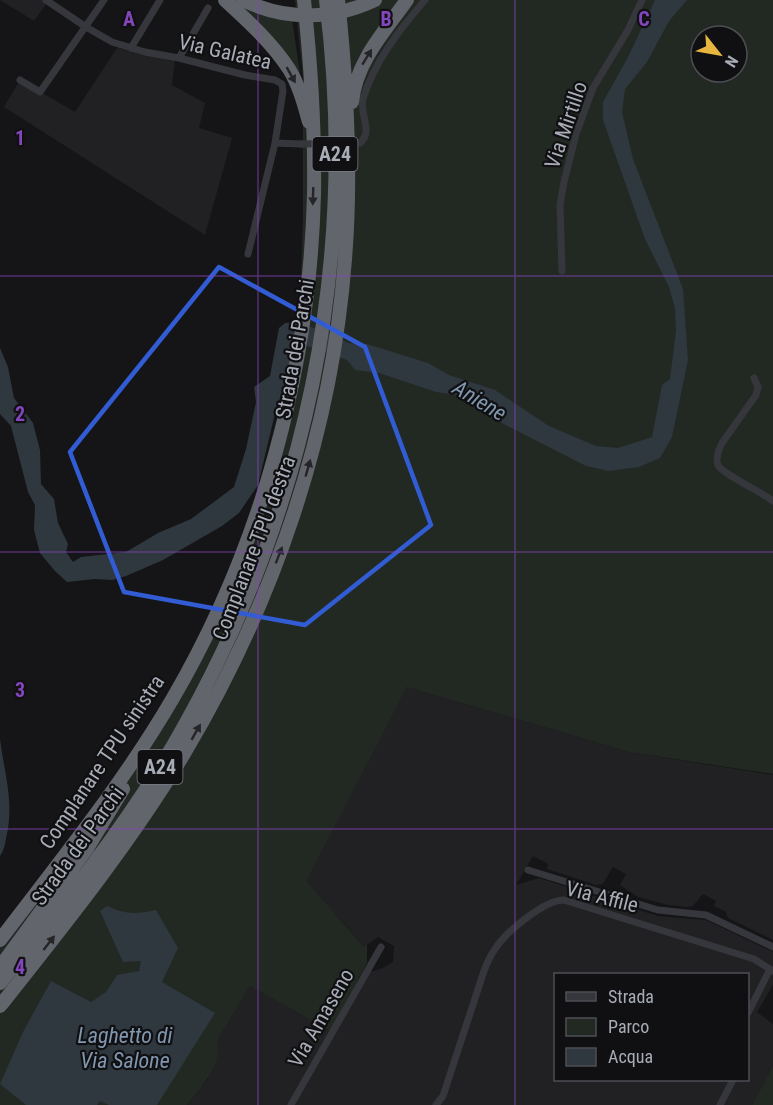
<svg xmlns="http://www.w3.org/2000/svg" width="773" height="1105" font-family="'Roboto Condensed',sans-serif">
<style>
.built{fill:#212124;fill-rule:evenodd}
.green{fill:#222923;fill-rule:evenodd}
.water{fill:#2f373f}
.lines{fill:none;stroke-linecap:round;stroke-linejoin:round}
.minor{stroke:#36373c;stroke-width:7}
.motorway{stroke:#63656c;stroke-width:14}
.minor-bridge{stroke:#36373c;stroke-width:7}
.motorway-bridge{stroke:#63656c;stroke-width:14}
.oneway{fill:#252528}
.marked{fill:none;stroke:#325cd3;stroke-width:4.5;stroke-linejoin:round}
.grid{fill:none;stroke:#8446bd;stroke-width:1.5;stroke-opacity:0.55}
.labels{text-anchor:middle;stroke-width:4.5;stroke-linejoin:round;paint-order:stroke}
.shield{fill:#101012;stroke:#7a7d85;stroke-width:1.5}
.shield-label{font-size:20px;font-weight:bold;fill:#a8acb6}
.street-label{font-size:21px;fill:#a8acb6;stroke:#101012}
.water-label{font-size:22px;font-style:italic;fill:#8197af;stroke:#101012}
.grid-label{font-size:20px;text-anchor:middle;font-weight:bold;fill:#8446bd;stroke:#101012;stroke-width:4.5;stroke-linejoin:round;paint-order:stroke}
</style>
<rect width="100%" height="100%" fill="#151517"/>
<!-- built -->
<path class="built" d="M 0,0 L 49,0 L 34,21 Z
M 117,48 L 175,60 L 172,85 L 205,103 L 199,128 L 232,138 L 205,235 L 4,107 L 20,80 L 75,112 Z
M 407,687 L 629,752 L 773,775 L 773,940 L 728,918 L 726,912 L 714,906 L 716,901 L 703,894 L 693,906 L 687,907 L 668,905 L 638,897 L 620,885 L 626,874 L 613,867 L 604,882 L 602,884 L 596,885 L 547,869 L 548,864 L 533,856 L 516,885 L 539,878 L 658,916 L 706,920 L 773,952 L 773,985 L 757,1012 L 773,1024 L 773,1065 L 752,1105 L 295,1105 L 370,972 L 383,968 L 393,962 L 394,946 L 378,937 L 364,947 L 339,918 L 302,883 ZM 556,974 L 748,974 L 748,1080 L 556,1080 Z
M 250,986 L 330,1031 L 288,1105 L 187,1105 L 208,1079 L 217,1041 Z"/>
<!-- green -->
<path class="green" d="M 233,0 L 292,19 L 302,87 Z
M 295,0 L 773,0 L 773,774 L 629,752 L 407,687 L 306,881 L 364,947 L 367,944 L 367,963 L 330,1031 L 250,986 L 217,1041 C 223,1065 201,1088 187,1105 L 0,1105 L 0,934 L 129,758 L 185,669 L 241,543 L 259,487 L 293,356 L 300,306 L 303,218 L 303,78 ZM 701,36 L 737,36 L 737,72 L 701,72 Z
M 773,1065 L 773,1105 L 752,1105 Z"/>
<!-- water -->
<path class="water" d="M 655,0 L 687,0 L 669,21 L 647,62 L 625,89 L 622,112 L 633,159 L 683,289 L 688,360 L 672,437 L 660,458 L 639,467 L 609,471 L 586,466 L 492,418 L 457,395 L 436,392 L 379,373 L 355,370 L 347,360 L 299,343 L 287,384 L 277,405 L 258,485 L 239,513 L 222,526 L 163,560 L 126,576 L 112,580 L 95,579 L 67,582 L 55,571 L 40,553 L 34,530 L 35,505 L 28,492 L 11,426 L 0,414 L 0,348 L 8,367 L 14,398 L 33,423 L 40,450 L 41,484 L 54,499 L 58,523 L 68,544 L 66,552 L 73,562 L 81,557 L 126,552 L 158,533 L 191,519 L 234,487 L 246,449 L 256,402 L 254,387 L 270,376 L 279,328 L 285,323 L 297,322 L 336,336 L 348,343 L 367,344 L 428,363 L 449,375 L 495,390 L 549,426 L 596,446 L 618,448 L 652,437 L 662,385 L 670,379 L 676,331 L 675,308 L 669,287 L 645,239 L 603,120 L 603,102 L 627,59 Z
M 0,739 C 4,772 14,800 7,834 C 5,842 5,849 0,856 Z
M 107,906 C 127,915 136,914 156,910 L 178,948 L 162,982 L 215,1013 L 157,1105 L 109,1105 L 100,1101 L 97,1105 L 26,1105 L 0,1084 L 23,1032 L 51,981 L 91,1002 L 106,992 L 117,975 L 139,971 L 141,961 L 123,962 L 100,911 Z"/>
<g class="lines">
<!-- minor -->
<path class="minor" d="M 46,0 L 86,27 L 112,42 L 145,52 L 179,58 L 245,75 L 275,80 L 282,84 L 283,91 L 275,143 L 301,144
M 131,48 L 160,0
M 179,58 L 208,8
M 20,80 L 40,92 L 104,0
M 360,143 C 374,131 359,115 363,99 C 374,62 400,29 425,0
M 248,254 L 275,143
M 562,271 L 560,205 L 564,182 L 576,134 L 593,88 L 628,30 L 642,0
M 754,378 L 758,387 L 756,395 L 722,443 C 719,449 715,458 718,465 C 721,473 763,493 773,501
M 528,870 L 658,910 L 706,915 L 773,947
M 748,1013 L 770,969
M 291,1105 L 381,947
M 436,1105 L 443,1096 L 484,971 C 487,963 490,956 495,949 C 506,932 544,900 564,900 L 754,959 L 773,971
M 720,1105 L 733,1080"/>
<!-- motorway -->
<path class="motorway" d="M 225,0 C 248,21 272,43 289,69 C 299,85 304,104 309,122
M 352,102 C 356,62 384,32 407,0
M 0,940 C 60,861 123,784 173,698 C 261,547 310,369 314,194 C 315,129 311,65 304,0
M 0,967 L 88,847 L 123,789
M 0,983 C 62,906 124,829 174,744 C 307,515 359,263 326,0
M 0,1006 C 65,924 131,842 185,752 C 274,602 332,433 345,259 C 352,173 347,85 338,0"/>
<!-- minor-bridge -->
<path class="minor-bridge" d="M 301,144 L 360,143"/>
<!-- motorway-bridge -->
<path class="motorway-bridge" d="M 243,0 C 286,21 333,20 375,0"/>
</g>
<!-- one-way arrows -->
<defs><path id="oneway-solid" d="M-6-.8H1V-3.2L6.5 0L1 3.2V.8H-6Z" transform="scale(1.5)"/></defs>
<g class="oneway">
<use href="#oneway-solid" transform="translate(367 57) rotate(-59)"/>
<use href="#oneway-solid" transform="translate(291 75) rotate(61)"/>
<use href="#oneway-solid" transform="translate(313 196) rotate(92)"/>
<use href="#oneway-solid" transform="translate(308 468) rotate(-74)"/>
<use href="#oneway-solid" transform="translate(279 555) rotate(-69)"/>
<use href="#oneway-solid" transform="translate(196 732) rotate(-60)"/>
<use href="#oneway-solid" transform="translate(49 943) rotate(-52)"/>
</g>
<!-- marked area -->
<path class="marked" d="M 219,267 L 365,347 L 431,525 L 305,625 L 124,592 L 70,452 Z"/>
<!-- grid -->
<path class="grid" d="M 258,0 L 258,1105M 515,0 L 515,1105M 0,276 L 773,276M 0,552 L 773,552M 0,829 L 773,829"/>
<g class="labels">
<!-- shield labels -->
<g class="shield">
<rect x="312.5" y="137" width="45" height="34" rx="4.5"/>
<rect x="137.5" y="750" width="45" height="34" rx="4.5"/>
</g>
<g class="shield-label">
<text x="335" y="161">A24</text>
<text x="160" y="774">A24</text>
</g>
<!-- street labels -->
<g class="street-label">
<text transform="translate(225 52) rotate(13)" y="7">Via Galatea</text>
<text transform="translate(566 125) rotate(-71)" y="7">Via Mirtillo</text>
<text transform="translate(295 349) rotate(-80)" y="7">Strada dei Parchi</text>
<text transform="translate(254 548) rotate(-69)" y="7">Complanare TPU destra</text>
<text transform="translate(102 762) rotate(-56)" y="7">Complanare TPU sinistra</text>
<text transform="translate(78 846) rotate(-54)" y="7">Strada dei Parchi</text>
<text transform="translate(602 897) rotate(14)" y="7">Via Affile</text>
<text transform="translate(321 1018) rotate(-60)" y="7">Via Amaseno</text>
</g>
<!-- water labels -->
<g class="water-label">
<text transform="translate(480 400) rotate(31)" y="8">Aniene</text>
<text x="125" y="1043">Laghetto di<tspan x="125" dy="25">Via Salone</tspan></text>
</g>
</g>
<g class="grid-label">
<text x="129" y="26">A</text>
<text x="386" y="26">B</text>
<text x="644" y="26">C</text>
<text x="20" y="145">1</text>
<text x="20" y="421">2</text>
<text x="20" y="697">3</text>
<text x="20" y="974">4</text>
</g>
<!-- legend -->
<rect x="554" y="973" width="195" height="108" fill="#101012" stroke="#4d4e54" stroke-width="1.5"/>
<rect x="566" y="992" width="30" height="9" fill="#36373c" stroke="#4d4e54" stroke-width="1.5"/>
<text x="608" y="1003" font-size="18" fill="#a8acb6">Strada</text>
<rect x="566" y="1018" width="30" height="18" fill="#222923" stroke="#4d4e54" stroke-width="1.5"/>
<text x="608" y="1033" font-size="18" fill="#a8acb6">Parco</text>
<rect x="566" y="1048" width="30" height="18" fill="#2f373f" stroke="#4d4e54" stroke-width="1.5"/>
<text x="608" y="1063" font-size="18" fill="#a8acb6">Acqua</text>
<!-- north arrow -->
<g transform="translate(719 54) rotate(121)"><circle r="28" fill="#101012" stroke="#4d4e54" stroke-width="1.5"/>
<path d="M0-4.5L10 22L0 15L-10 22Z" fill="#e6b63e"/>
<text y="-9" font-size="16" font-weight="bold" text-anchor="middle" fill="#a8acb6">N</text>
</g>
</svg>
